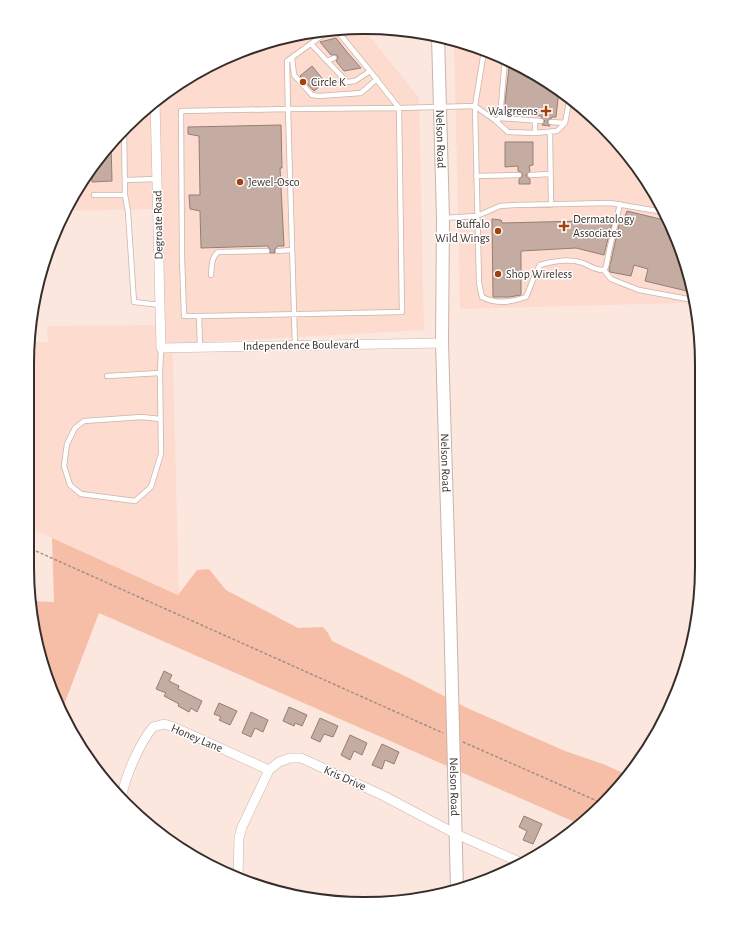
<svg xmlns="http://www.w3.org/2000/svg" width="729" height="931" font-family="'Alegreya Sans',sans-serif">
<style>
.built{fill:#fddccf}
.green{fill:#f6bea7}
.building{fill:#c4aca2;stroke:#947e74}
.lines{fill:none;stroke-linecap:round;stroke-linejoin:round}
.service-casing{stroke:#cbb3a9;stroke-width:6}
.minor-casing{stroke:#cbb3a9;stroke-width:10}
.tertiary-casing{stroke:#cbb3a9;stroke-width:14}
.path{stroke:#9e8f89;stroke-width:1.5;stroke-dasharray:3 2;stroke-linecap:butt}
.service{stroke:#fff;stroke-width:4.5}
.minor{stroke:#fff;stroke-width:9}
.tertiary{stroke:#fff;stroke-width:12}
.poi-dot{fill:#a5410b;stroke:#fff;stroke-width:1.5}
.labels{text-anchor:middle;stroke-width:3;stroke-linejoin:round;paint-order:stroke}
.poi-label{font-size:12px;fill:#372e2a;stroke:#fff;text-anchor:start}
.street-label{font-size:12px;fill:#372e2a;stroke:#fff}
.rim{fill:none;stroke:#372e2a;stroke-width:2}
</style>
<rect width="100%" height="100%" fill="#fce7df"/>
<!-- built -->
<path class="built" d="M 363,28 L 419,98 L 424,330 L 172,344 L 173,362 L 179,595 L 27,527 L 28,342 L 48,342 L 47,326 L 157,325 L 155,209 L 69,211 L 97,159 L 142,111 L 196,72 L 256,45 L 320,30 Z
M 454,40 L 514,62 L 570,97 L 618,142 L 657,196 L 684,256 L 694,305 L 682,303 L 460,309 Z"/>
<!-- green -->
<path class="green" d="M 52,538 L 178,595 L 197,570 L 209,569 L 226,590 L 298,628 L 323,627 L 328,633 L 332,641 L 411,679 L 467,708 L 565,751 L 603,764 L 628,775 L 603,805 L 579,824 L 99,613 L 62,710 L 39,654 L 32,601 L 54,602 Z"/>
<!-- building -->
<path class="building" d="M 336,38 L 347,52 L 361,68 L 344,71 L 336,61 L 338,58 L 337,55 L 331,55 L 320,42 Z
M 312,66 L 325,82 L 314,91 L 300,76 Z
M 509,67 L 522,69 L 522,71 L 530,72 L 559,90 L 556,117 L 552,117 L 552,118 L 548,120 L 548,123 L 550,126 L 542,125 L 545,121 L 541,117 L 541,116 L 504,112 Z
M 281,125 L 282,168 L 280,168 L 284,246 L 278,246 L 274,250 L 275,253 L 270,253 L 270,249 L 267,246 L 201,248 L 200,211 L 190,209 L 189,195 L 200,195 L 199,136 L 188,134 L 188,127 Z
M 505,142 L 533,142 L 533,165 L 529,166 L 530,171 L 526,175 L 527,177 L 530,179 L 530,184 L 519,184 L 519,179 L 522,177 L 523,175 L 521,172 L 518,171 L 518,166 L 505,167 Z
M 111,144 L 112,181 L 92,182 L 92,169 L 97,159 Z
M 627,211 L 668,221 L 684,256 L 691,292 L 645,281 L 648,269 L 634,265 L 631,276 L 610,272 L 609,270 L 619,225 L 622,218 L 624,219 Z
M 583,216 L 612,223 L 604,255 L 576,248 L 521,251 L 521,295 L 509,297 L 493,297 L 492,219 L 501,220 L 502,223 L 582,221 Z
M 164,671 L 172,675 L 169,681 L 179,686 L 178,689 L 202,701 L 197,712 L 191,708 L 189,712 L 178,706 L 179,704 L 164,696 L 166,693 L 156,689 Z
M 219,703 L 237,711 L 230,725 L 219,720 L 221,717 L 214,714 Z
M 289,707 L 307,715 L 302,726 L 295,723 L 294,726 L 283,721 Z
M 251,712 L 268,720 L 263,732 L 255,728 L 251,737 L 242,733 Z
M 320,718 L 338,726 L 333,737 L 324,734 L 320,742 L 311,738 Z
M 350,735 L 367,743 L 362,755 L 354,751 L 350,760 L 341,755 Z
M 382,744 L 399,752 L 394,764 L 385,760 L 382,769 L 372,765 Z
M 524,816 L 542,824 L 533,844 L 523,840 L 527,831 L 519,827 Z"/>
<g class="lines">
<defs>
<path id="service" d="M 311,44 L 347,82 L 355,81 L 370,71
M 292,58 L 294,75 L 312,95 L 319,96 L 361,93 L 377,79
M 327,61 L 334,58
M 475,106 L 479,283 L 482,297 C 495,304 512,302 526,297 C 531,286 534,275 540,265 C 554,261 569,258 583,263 C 590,266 597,271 604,270 L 606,267 L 609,251 L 620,204
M 475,106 L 496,121 L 500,118 L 541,121
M 500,118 L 505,58
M 496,121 L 508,132 L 535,133 L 557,131 L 565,123 L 570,97
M 551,122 L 565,123
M 550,132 L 551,205
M 535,133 L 535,121
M 530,175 L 550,174
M 476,176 L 519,175
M 125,180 L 157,179
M 94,195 L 125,195 L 124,130
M 125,195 L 128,212 L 134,302 L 160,305
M 444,218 L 477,216 L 500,206 L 515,205 L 610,203 L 664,212
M 278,251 L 292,250
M 604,270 L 611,279 L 639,290 L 693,300
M 211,275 C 212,266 211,258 218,252 L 267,251
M 199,316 L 402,312 L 399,108 L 370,71 L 339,33 L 327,32 L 287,61 L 288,109 L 399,108 L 475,106 L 484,51
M 200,347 L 199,316 L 184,316 L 182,258 L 181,111 L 288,109 L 295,346
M 160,373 L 161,454 L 151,487 L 135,501 L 81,494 L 70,485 L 64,466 L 67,444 L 75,428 L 84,421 L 142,417 L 160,419
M 107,376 L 160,373 L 161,348"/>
<path id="minor" d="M 155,101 L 161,348 L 442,343
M 121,799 C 125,777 139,744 153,727 L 164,724 L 174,727 L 269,770
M 238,876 L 239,838 L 242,827 L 269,770 L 279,762 L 290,758 L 301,758 L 384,796 L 456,834 L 522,863"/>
<g id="tertiary">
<path id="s1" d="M 438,36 L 443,218 L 442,343 L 450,609 L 457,890"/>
</g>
</defs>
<!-- service casing -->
<use href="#service" class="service-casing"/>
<!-- minor casing -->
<use href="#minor" class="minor-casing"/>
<!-- tertiary casing -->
<use href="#tertiary" class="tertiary-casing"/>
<!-- path -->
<path class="path" d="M 27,547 L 443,733
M 463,742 L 604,804"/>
<!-- service -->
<use href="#service" class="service"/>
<!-- minor -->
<use href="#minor" class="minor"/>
<!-- tertiary -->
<use href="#tertiary" class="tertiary"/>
</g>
<!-- markers -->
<g class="poi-dot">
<circle cx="303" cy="82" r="4"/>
<path d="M544 105h4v4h4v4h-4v4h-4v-4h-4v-4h4z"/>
<circle cx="240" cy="182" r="4"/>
<path d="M562 220h4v4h4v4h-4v4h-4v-4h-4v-4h4z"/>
<circle cx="498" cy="231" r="4"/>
<circle cx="498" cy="274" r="4"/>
</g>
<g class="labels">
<!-- poi labels -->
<g class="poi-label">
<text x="311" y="86">Circle K</text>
<text x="538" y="115" text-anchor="end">Walgreens</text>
<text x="248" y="186">Jewel-Osco</text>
<text x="573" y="223">Dermatology<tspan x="573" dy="14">Associates</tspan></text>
<text x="490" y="228" text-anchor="end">Buffalo<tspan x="490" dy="14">Wild Wings</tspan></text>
<text x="506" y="278">Shop Wireless</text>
</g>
<!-- street labels -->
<g class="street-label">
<text dy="4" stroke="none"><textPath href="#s1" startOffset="103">Nelson Road</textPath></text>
<text transform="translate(158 225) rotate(-91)" y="4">Degroate Road</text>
<text transform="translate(301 345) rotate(-1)" y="4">Independence Boulevard</text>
<text dy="4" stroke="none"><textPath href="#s1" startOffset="427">Nelson Road</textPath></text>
<text transform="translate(197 738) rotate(23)" y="4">Honey Lane</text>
<text transform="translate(345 778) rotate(24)" y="4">Kris Drive</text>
<text dy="4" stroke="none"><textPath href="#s1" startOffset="751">Nelson Road</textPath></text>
</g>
</g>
<!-- crop -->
<path d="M0 0H729V931H0ZM364 34H365A330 330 0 0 1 695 364V567A330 330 0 0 1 365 897H364A330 330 0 0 1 34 567V364A330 330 0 0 1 364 34Z" fill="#fff" fill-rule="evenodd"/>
<path class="rim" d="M364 34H365A330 330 0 0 1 695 364V567A330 330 0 0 1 365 897H364A330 330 0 0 1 34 567V364A330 330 0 0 1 364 34Z"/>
</svg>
